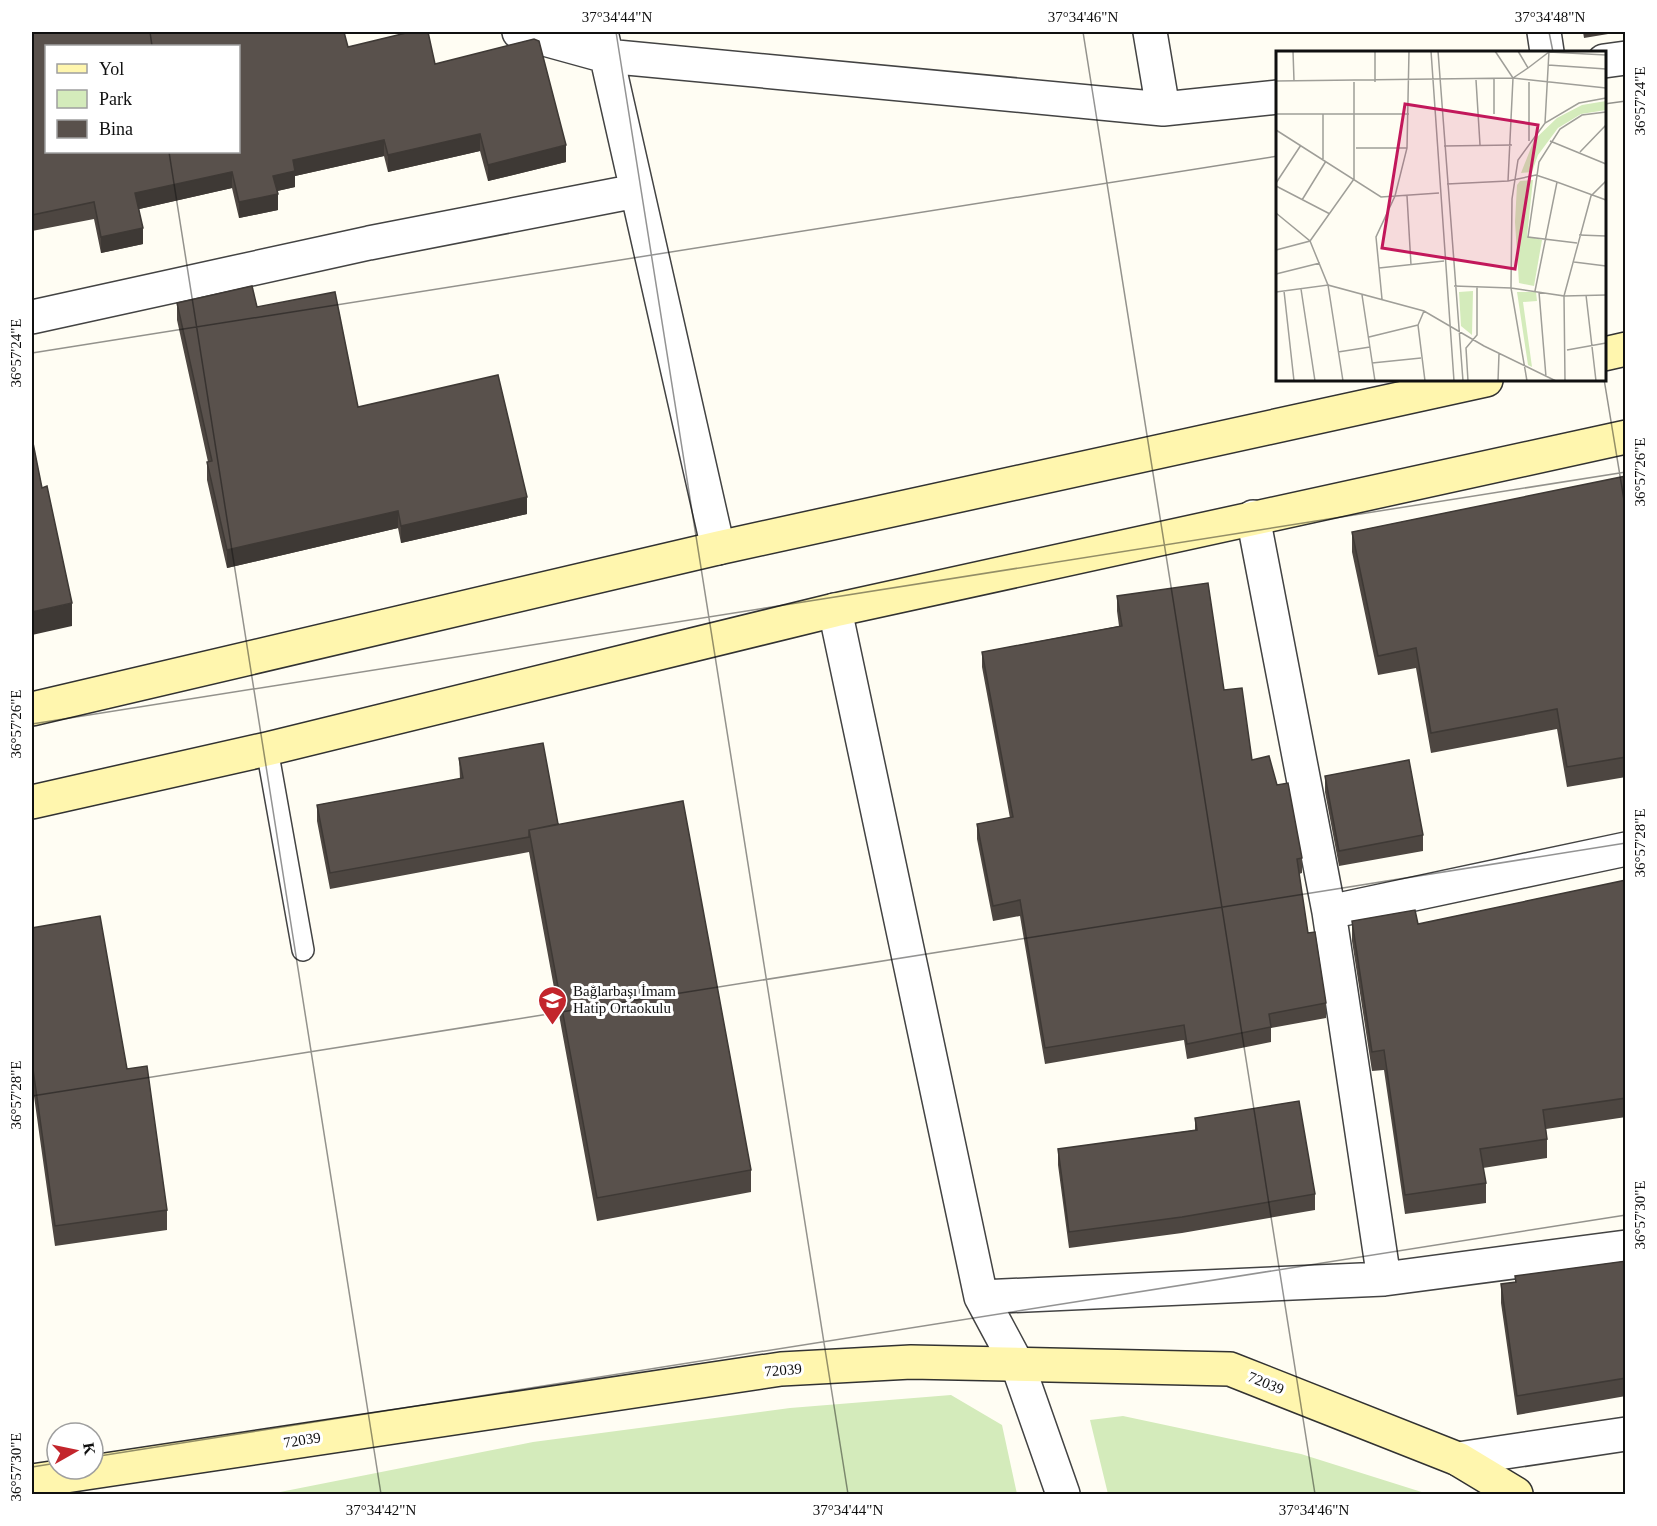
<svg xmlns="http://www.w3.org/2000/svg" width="1657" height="1526" font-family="Georgia,serif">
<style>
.green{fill:#d4ebbb}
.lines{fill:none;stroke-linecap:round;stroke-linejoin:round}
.lane-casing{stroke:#434343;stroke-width:24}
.street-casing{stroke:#434343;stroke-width:36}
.secondary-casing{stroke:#323232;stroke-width:36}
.lane{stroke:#fff;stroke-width:21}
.street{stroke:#fff;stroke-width:33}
.secondary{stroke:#fff6ae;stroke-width:33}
.wall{fill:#4d4641}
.shaded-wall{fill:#3e3935}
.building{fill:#59514c;stroke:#3e3935;stroke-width:1.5;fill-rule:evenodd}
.ticks{fill:none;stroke:#101010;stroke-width:1.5;stroke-opacity:0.45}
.labels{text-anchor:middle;stroke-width:6;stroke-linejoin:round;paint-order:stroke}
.poi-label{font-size:15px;fill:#101010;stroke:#fff;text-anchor:start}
.street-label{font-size:15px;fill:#101010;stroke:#fff}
.inset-road{fill:none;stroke:#9f9e98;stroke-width:1.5}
.view{fill:#c2185b;fill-opacity:0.15;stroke:#c2185b;stroke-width:3}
.inset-edge{fill:none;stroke:#101010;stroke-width:3}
.neatline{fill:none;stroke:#101010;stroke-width:2}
.ticks-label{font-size:15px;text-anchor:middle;fill:#101010}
</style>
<rect width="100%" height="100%" fill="#fffdf3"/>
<!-- green -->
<path class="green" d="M 951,1395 L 1002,1425 L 1017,1494 L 270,1494 L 533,1442 L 790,1408 Z
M 1123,1416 L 1301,1454 L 1428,1494 L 1108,1494 L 1090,1420 Z"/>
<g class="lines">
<defs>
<path id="lane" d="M 267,749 L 303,950"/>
<path id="street" d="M 519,32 L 606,56 L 1163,109 L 1278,97
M 1150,32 L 1163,109
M 1544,32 L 1547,52
M 602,36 L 718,548
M 1604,61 L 1626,58
M 32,317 L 369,243 L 636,191
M 1253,517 L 1329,912 L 1384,1279
M 835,610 L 981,1297 L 1018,1366 L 1063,1494
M 1329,912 L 1626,849
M 981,1297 L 1384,1279 L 1626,1247
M 1458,1459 L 1626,1434"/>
<path id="secondary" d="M 1604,354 L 1626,349
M 32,709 L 718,548 L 1486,380
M 32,802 L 267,749 L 835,610 L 1626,437
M 32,1481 L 781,1369 L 911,1362 L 1230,1369 L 1458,1459 L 1516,1494"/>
</defs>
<!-- lane casing -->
<use href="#lane" class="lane-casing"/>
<!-- street casing -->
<use href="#street" class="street-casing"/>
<!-- secondary casing -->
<use href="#secondary" class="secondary-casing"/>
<!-- lane -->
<use href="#lane" class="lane"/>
<!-- street -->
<use href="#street" class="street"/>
<!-- secondary -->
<use href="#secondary" class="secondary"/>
</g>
<!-- wall -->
<path class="wall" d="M 32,32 L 348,47 L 435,64 L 566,162 L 488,181 L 480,151 L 388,172 L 384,156 L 295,176 L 295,187 L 277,191 L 278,210 L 239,218 L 232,188 L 139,209 L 143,244 L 101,253 L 94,219 L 32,231 Z
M 1583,32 L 1620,32 L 1584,38 Z
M 177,303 L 257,307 L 358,407 L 527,514 L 401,543 L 398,528 L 227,568 L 207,480 L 207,462 L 208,462 L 177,320 Z
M 1626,476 L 1626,777 L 1567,787 L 1557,729 L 1431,753 L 1416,668 L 1378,675 L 1352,552 L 1352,532 Z
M 1117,596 L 1224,690 L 1252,760 L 1277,785 L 1302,858 L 1302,873 L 1299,874 L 1308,933 L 1326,1003 L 1326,1018 L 1271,1028 L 1271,1042 L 1187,1059 L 1184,1040 L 1045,1064 L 1020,916 L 993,921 L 977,839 L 977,824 L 1010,818 L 982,667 L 982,652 L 1119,626 L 1117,611 Z
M 459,758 L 558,824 L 751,1170 L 751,1192 L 597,1221 L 529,852 L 330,889 L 317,821 L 317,805 L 460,779 Z
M 1325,776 L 1423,835 L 1423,851 L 1339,866 L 1325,792 Z
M 1626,880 L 1626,1117 L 1546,1129 L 1547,1139 L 1547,1158 L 1483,1168 L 1486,1183 L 1486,1203 L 1405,1214 L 1384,1070 L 1372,1071 L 1352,941 L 1352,921 L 1418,924 Z
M 32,928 L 127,1069 L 167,1210 L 167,1230 L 55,1246 L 32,1082 Z
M 1195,1118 L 1315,1194 L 1315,1210 L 1182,1233 L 1069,1248 L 1058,1165 L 1058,1149 L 1195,1130 Z
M 1626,1261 L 1626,1396 L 1517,1415 L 1501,1303 L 1501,1284 L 1515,1283 L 1515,1276 Z"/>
<!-- shaded-wall -->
<path class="shaded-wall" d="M 480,134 L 480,151 L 388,172 L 388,155 Z
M 384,140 L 384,156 L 295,176 L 295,187 L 273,192 L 273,176 L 293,160 Z
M 566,145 L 566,162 L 488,181 L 488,165 Z
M 232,172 L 232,188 L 135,210 L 135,193 Z
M 278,194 L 278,210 L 239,218 L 239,202 Z
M 143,228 L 143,244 L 101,253 L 101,237 Z
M 527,497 L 527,514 L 401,543 L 401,526 Z
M 398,511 L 398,528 L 227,568 L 227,550 Z
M 72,603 L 72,626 L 32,635 L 32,612 Z"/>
<!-- building -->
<path class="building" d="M 32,32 L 344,32 L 348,47 L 410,32 L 428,32 L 435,64 L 534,39 L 539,41 L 566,145 L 488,165 L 480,134 L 388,155 L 384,140 L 293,160 L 295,171 L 273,176 L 278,194 L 239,202 L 232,172 L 135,193 L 143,228 L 101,237 L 94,202 L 32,215 ZM 46,46 L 238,46 L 238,152 L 46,152 Z
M 252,286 L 257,307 L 335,292 L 358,407 L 498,375 L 527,497 L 401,526 L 398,511 L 227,550 L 207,462 L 212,461 L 177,303 Z
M 32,438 L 42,488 L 47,486 L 72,603 L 32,612 Z
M 1626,476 L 1626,757 L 1567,767 L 1557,709 L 1431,733 L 1416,648 L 1378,656 L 1352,532 Z
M 1208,583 L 1224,690 L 1242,688 L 1252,760 L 1269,756 L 1277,785 L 1288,783 L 1302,858 L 1297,859 L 1308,933 L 1315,932 L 1326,1003 L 1269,1014 L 1271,1027 L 1187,1044 L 1184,1025 L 1045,1048 L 1020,900 L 993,906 L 977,824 L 1013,817 L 982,652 L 1122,626 L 1117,596 Z
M 543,743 L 558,824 L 529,830 L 529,837 L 330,873 L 317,805 L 463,778 L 459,758 Z
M 1409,760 L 1423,835 L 1339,851 L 1325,776 Z
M 683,801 L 751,1170 L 597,1198 L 529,830 Z
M 1626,880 L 1626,1098 L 1543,1110 L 1547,1139 L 1480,1149 L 1486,1183 L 1405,1195 L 1384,1050 L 1372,1052 L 1352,921 L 1415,910 L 1418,924 Z
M 100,916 L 127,1069 L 147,1066 L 167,1210 L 55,1226 L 32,1062 L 32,928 Z
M 1299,1101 L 1315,1194 L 1182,1217 L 1069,1232 L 1058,1149 L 1197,1130 L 1195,1118 Z
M 1626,1261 L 1626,1378 L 1517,1396 L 1501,1284 L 1516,1282 L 1515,1276 Z"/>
<!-- ticks -->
<path class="ticks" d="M 150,32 L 152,46M 616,32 L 848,1494M 1083,32 L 1315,1494M 1549,32 L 1553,52M 1604,104 L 1626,101M 169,152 L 381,1494M 32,353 L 1278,156M 1604,379 L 1626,512M 32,724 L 1626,472M 32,1096 L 1626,843M 93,1457 L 1626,1215M 32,1467 L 57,1463"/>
<!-- icons -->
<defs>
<symbol id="school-pin" viewBox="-11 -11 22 30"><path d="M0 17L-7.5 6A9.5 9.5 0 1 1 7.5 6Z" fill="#c3252c" stroke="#fff"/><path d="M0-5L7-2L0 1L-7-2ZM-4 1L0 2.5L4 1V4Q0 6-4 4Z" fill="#fff"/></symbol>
</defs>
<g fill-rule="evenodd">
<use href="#school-pin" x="536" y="984" width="33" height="45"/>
</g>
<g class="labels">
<!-- poi labels -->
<g class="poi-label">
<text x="573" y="996">Bağlarbaşı İmam<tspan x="573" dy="17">Hatip Ortaokulu</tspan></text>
</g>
<!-- street labels -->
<g class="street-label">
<text transform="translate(783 1370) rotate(-5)" y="5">72039</text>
<text transform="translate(1266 1383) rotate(22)" y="5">72039</text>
<text transform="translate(302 1440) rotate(-9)" y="5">72039</text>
</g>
</g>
<!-- overview -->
<g transform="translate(1276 51)">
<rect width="330" height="330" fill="#fffdf3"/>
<path d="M 330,50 L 330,59 L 305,63 L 282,77 L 262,104 L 256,121 L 245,122 L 258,89 L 281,67 L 306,54 ZM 257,129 L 251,185 L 266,189 L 258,235 L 243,232 L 239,171 L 241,134 L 244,130 ZM 197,240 L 196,284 L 185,275 L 183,241 ZM 241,241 L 260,241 L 261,250 L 247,251 L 256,316 L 252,314 Z" fill="#d4ebbb"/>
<path class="inset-road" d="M 17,0 L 18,30M 99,0 L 99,31M 155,0 L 178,330M 162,0 L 187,330M 219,0 L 237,27 L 232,130M 242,0 L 252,17 L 273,1 L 330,4M 272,14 L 330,18M 237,27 L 252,17M 218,28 L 218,63M 200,29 L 204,94M 0,30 L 237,27 L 330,37M 0,63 L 133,63M 269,72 L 273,0M 0,79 L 105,146 L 163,142M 253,90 L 253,31M 274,90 L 330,113M 168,95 L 236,94M 80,97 L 131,97M 304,101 L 330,74M 47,108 L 47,63M 330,130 L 315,145 L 288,245 L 330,244M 0,132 L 25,94M 171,133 L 232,130 L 260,124 L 281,131M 0,135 L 54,163M 131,145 L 135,214M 26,149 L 50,110M 0,162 L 34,190 L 52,234 L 148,260 L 208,295 L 280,330M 303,184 L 330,185M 301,192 L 252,186 L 263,111 L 284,78 L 306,64 L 330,61M 0,199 L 34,190 L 78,128 L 78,31M 298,211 L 330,215M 103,217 L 168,210M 0,223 L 44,212M 178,235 L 235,237 L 288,245 L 289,330M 25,238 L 39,330M 8,240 L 18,330M 259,240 L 281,131 L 330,149M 0,241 L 52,234 L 67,330M 263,241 L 270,326M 86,244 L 99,330M 310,244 L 320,330M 106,248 L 100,186 L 119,145 L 131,97 L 133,0M 148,260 L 142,274 L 149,330M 93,286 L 142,274M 291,299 L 330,292M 62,301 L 94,296M 96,312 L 145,307M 192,330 L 190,297 L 201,284 L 201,235M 222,330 L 223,303M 251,330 L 235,237 L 236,148 L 242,109 L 269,72 L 303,52 L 330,47"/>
<path class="view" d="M 129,53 L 262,74 L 239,218 L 106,197 Z"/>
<rect width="330" height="330" class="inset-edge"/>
</g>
<!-- border -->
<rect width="1657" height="1526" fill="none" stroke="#ffffff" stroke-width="66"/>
<!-- legend -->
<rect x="45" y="45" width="195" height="108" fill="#ffffff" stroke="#9f9f9f" stroke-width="1.5"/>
<rect x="57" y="64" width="30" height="9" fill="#fff6ae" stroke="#9f9f9f" stroke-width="1.5"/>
<text x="99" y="75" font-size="18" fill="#101010">Yol</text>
<rect x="57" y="90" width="30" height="18" fill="#d4ebbb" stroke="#9f9f9f" stroke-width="1.5"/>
<text x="99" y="105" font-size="18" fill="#101010">Park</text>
<rect x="57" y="120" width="30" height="18" fill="#59514c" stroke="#9f9f9f" stroke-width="1.5"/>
<text x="99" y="135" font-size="18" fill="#101010">Bina</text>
<!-- north arrow -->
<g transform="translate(75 1451) rotate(81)"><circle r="28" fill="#ffffff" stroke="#9f9f9f" stroke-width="1.5"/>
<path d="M0-4.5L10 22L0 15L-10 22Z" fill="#c3252c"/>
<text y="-9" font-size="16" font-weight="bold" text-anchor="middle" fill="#101010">K</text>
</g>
<rect x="33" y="33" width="1591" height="1460" class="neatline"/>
<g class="ticks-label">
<text x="617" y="22">37°34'44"N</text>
<text x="1083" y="22">37°34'46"N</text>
<text x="1550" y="22">37°34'48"N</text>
<text transform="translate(1640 101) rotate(-90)" y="5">36°57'24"E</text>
<text transform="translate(16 353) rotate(-90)" y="5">36°57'24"E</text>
<text transform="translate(1640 472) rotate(-90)" y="5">36°57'26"E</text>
<text transform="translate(16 724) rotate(-90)" y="5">36°57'26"E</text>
<text transform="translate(1640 843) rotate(-90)" y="5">36°57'28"E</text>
<text transform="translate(16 1095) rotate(-90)" y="5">36°57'28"E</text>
<text transform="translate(1640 1215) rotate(-90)" y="5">36°57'30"E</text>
<text transform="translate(16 1467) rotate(-90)" y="5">36°57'30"E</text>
<text x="381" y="1515">37°34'42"N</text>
<text x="848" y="1515">37°34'44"N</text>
<text x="1314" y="1515">37°34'46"N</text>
</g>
</svg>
